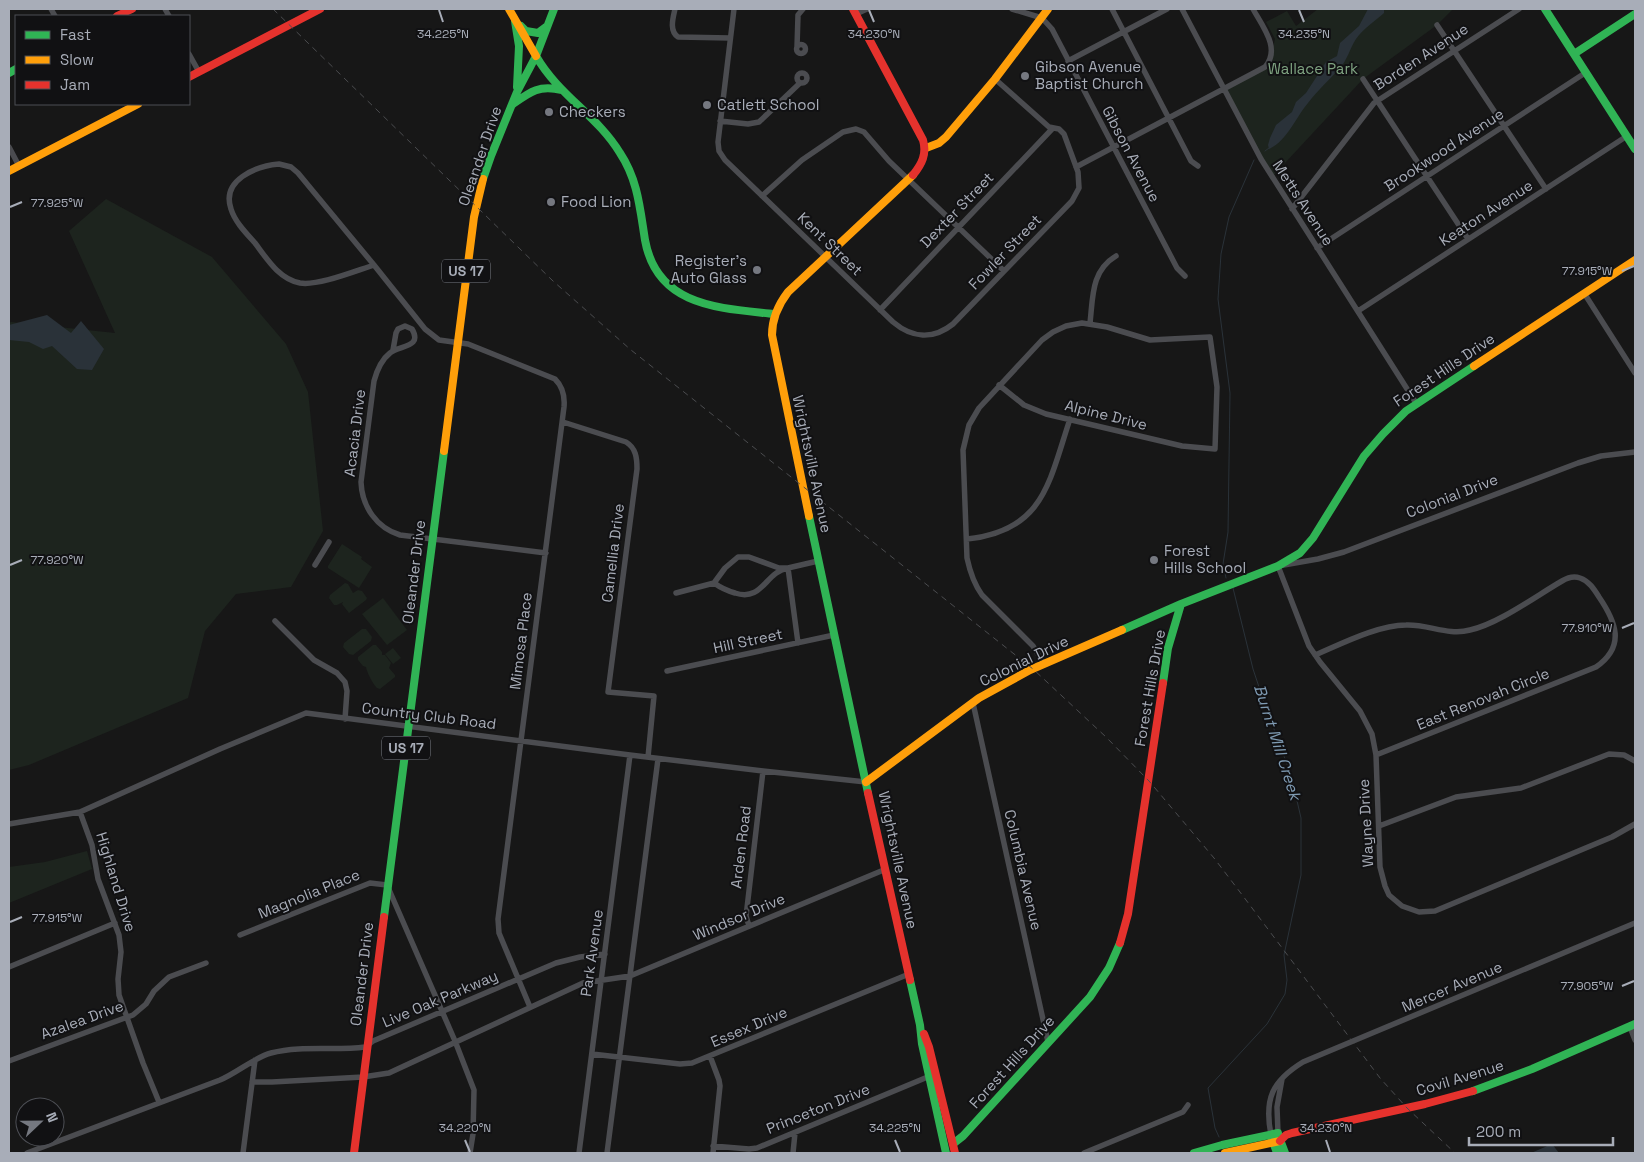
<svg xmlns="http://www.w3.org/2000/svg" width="1644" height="1162" font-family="'Space Grotesk',sans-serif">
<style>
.green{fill:#1d241e}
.water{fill:#2a3239}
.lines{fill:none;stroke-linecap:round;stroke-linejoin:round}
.stream{stroke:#2a3239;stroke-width:1}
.street{stroke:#4b4c50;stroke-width:5.5}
.fast{stroke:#30b455;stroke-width:8}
.slow{stroke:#ff9f0a;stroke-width:8}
.jam{stroke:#e5322d;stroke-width:8}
.rail{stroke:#4b4c4f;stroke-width:1;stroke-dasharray:6 5;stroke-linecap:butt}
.ticks{fill:none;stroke:#a8adb8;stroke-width:2}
.poi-dot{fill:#757880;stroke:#111113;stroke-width:2}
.labels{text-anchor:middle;stroke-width:4;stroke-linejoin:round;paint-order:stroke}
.shield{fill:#111113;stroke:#7b7e86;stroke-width:1}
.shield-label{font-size:14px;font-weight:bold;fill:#a8adb8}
.street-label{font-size:15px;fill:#a8adb8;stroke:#111113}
.poi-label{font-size:15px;fill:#a8adb8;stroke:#111113;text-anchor:start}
.park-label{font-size:15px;fill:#7fa381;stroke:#111113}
.water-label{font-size:16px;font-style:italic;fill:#7f9bb3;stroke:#111113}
.ticks-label{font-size:12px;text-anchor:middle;fill:#a8adb8;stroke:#111113;stroke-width:4;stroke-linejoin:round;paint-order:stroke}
</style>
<rect width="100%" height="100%" fill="#171717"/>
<!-- green -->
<path class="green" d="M 1318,9 L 1453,9 L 1437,25 L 1363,79 L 1272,177 L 1225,90 L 1260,71 L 1270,59 L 1275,39 L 1266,22 L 1287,11 L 1296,26 Z
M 106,199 L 212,257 L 286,344 L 308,392 L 323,531 L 291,587 L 236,594 L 205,631 L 188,698 L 29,765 L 9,770 L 9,323 L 11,322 L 115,333 L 69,231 Z
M 342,544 L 362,557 L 361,559 L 372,567 L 359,588 L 328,568 L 328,566 Z
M 345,583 L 348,584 L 353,593 L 358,590 L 362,591 L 367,598 L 366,600 L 349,613 L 342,604 L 343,602 L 337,605 L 334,605 L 329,598 L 330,595 Z
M 383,598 L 407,630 L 387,645 L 362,614 Z
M 362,629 L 366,629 L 372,637 L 371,641 L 353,655 L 349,654 L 343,647 L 344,643 Z
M 373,645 L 376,645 L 382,652 L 382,655 L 385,655 L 391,663 L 389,668 L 395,675 L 395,677 L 380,689 L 377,688 C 373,684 367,673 366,667 L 363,666 L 358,660 L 358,657 Z
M 393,648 L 401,658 L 393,664 L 385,654 Z
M 87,851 L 92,869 L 9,903 L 9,867 L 45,862 Z"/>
<!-- water -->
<path class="water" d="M 1368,9 L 1384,9 L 1384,13 C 1374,22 1364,28 1356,39 C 1350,48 1347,61 1339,69 C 1329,80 1318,90 1308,103 C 1296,117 1287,141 1269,149 L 1268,145 L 1270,138 L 1276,125 L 1292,112 L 1296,102 L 1306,93 L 1326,62 L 1337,56 L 1340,43 L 1359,26 Z
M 47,315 L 71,333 L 81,321 L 104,349 L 92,370 L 77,369 L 52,346 L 43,349 L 29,342 L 9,340 L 9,325 Z
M 1552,1144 L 1559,1153 L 1531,1153 Z"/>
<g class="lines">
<!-- stream -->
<path class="stream" d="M 1265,151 L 1269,148
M 1226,578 L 1223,564 L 1228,532 L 1230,393 L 1218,299 L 1221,254 L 1229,217 L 1254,160
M 1219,1137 L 1215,1128 L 1208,1088 L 1267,1024 L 1285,994 L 1287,980 L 1284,955 L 1301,875 L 1301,818 L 1291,775 L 1264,702 L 1253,669 L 1233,588"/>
<!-- street -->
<path class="street" d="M 51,9 L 55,16
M 165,9 L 169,16
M 675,9 C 673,18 669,31 678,37 L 730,38
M 734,9 L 718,142 L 719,151 L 725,160 L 893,322 C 912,338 933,340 953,324 L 1072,201 L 1079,188 L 1078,172 L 1064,134 L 1059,129 L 1049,127 L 995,79
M 1012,9 L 1042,18 L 1052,29 L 1177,268 L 1185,276
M 1112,9 L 1191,161 L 1198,166
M 1182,9 L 1261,159 L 1416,403
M 856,14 L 867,9
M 1437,25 L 1546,189
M796.5 49a4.5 4.5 0 1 1 9 0a4.5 4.5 0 1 1-9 0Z
M 797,47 L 798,15 L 803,9
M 189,54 L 199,72
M 1068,61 L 1167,9
M797 78a5 5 0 1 1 10 0a5 5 0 1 1-10 0Z
M 1363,79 L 1468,239
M 720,121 L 748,124 L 759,122 L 800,83
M 9,147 L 19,166
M 279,164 L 291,167 L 298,173 L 374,265 C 355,271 318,286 300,283 C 279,279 267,259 255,243 C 246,233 235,222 231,209 C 221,180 256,166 279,164 Z
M 1076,167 L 1265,67 C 1281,49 1263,27 1253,9
M 762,196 L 802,160 L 843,132 L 856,129 L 864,132 L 889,161 L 1004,271
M 1292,209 L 1374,103 L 1519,9
M 1317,248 L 1585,73
M 374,265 L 425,329 L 439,340 L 468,344 L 555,379 C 563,387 565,396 564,407 L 498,919 L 499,933 L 530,1007
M 1584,293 L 1635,373
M 880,310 L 1053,128
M 1358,311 L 1627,136
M 1090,323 C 1093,297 1091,271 1116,256
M 393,350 L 396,333 L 398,329 L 405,326 L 412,329 C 423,348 399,345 390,353 C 381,360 377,370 374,381 L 361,482 C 362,507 377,528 400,535 L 546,553
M 999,385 L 1024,405 L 1046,414 L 1182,446 L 1215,449 L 1217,387 L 1210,337 L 1150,340 L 1107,327 L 1082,323 L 1066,326 L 1053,332 L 1042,340 L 979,408 L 969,425 L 963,450 L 967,558 C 970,572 974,584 982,595 L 1033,646 L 1044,664
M 563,422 L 626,442 C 636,448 637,458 637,469 L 608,692 L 654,696 L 648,757
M 1635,452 L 1601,456 L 1578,463 L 1344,552 L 1318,559 L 1278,566 L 1309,646 L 1320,662 L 1360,711 L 1372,734 L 1376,755 L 1380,867 L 1385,886 L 1389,895 L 1402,906 L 1419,912 L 1435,911 L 1612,837 L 1635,824
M 967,539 C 1044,531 1049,482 1070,419
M 315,565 L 329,542
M 714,583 C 721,588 728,591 735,593 C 763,602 765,572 788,568 L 798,643
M 676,593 L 714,583 L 725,568 L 738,557 L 749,557 L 779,568 L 788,568 L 818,561
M 275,621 L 314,660 L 337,673 L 345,682 L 347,691 L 345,719
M 1315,655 C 1341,644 1378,625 1406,625 C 1428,624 1448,636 1470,630 C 1498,624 1536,596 1562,581 C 1567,578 1574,576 1580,578 C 1589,581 1594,589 1599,597 C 1616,622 1626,646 1596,667 L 1376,755
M 667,671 L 834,635
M 973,703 L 1048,1042
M 80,812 L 92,845 L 98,879 L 119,935 L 121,952 L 118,979 L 119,995 L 143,1063 L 159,1102
M 9,824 L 80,812 L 220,749 L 306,713 L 630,755 L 763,771 L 866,782
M 1379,826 L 1456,797 L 1521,788 L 1609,754 L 1624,755 L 1635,761
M 749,926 L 746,916 L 747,908 L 763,771
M 240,935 L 370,883 L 387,885 L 455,1041 L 474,1090 L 473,1134 L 470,1153
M 9,967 L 115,923
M 1630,1027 L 1635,1040
M 592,1054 L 680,1064 L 692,1063 L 909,974
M 710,1056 L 719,1080 L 720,1086 L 713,1153
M 9,1061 L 133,1015 L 146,1004 L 154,991 L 169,977 L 206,963
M 252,1082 L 272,1082 L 363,1077 L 389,1073 L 583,983 L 630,976 L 886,869
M 1278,1133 L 1277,1107 L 1282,1079
M 1271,1135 C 1264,1099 1272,1081 1303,1062 L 1635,923
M 713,1146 L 749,1149 L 757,1148 L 930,1076
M 27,1153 L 220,1080 C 237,1073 255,1057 271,1053 C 302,1045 335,1051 365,1047 L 373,1041 L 556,963 L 580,957 L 605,954
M 243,1153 L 255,1060
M 579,1153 L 630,755
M 607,1153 L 658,759
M 793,1153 L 795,1133
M 1084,1153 L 1183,1112 L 1188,1105"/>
<!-- fast -->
<path class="fast" d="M 1545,9 L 1635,149
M 515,21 L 519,46 L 517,87
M 521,26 L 526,31 L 538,33 L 546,27
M 1574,54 L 1635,14
M 536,56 C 559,96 597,115 620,153 C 638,180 640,209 645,240 C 657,307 720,308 774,314
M 9,73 L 16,69
M 513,104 C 531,91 539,85 562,90
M 483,179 L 491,156 L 517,92 L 536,56 L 554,9
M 809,516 L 868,793
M 1122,630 L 1181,604
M 1163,683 L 1168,648 L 1181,604 L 1278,566 L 1300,553 L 1313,538 L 1364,456 L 1383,434 L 1406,411 L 1474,366
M 384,917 L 444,451
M 910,980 L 920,1025 L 922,1044 L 946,1153
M 1473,1091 L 1532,1069 L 1635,1024
M 1279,1137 L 1285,1153
M 1272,1139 L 1277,1153
M 954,1143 L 963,1136 L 1090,997 L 1109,968 L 1120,943
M 1194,1153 L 1222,1145 L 1278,1133"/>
<!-- slow -->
<path class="slow" d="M 509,9 L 536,56
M 926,148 L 939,143 L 946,137 L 995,79 L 1048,9
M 9,171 L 138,104
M 1474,366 L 1635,260
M 444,451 L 474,217 L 483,179
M 809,516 L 772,335 C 772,318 778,305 788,292 L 913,175
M 866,782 L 979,698 L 1030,670 L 1122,630
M 1225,1153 L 1280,1141"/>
<!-- jam -->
<path class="jam" d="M 853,9 L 923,140 C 927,154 922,164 913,175
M 117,16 L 132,9
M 189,77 L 320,9
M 868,793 L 910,980
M 1120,943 L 1128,914 L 1163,683
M 924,1034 L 929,1047 L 955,1153
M 1280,1141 L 1286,1135 L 1292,1133 L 1425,1104 L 1473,1091
M 354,1153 L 384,917"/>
<!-- rail -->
<path class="rail" d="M 273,9 L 553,281 L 631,350 L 1033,669 L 1106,737 L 1149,781 L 1214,858 L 1243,896 L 1380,1078 L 1407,1108 L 1455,1153"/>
</g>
<!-- ticks -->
<path class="ticks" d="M 439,10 L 443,22M 869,10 L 874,22M 1299,10 L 1304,22M 10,207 L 22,202M 1622,271 L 1634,266M 10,565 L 22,560M 1622,628 L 1634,623M 10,922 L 22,917M 1622,986 L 1634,981M 465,1140 L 470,1152M 895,1140 L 900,1152M 1326,1140 L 1330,1152"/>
<!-- markers -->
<g class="poi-dot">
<circle cx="1025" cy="76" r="5"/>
<circle cx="707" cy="105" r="5"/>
<circle cx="549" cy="112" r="5"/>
<circle cx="551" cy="202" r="5"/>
<circle cx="757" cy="270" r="5"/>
<circle cx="1154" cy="560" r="5"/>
</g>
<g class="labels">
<!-- shield labels -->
<g class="shield">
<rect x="442" y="259.5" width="48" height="23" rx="4"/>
<rect x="382" y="736.5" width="48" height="23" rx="4"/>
</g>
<g class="shield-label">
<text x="466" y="276">US 17</text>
<text x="406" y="753">US 17</text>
</g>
<!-- street labels -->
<g class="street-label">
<text transform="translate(1421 57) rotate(-33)" y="5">Borden Avenue</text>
<text transform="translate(1444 150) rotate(-33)" y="5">Brookwood Avenue</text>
<text transform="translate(1131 154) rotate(62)" y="5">Gibson Avenue</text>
<text transform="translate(480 156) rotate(-71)" y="5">Oleander Drive</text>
<text transform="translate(1303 203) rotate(57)" y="5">Metts Avenue</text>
<text transform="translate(957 210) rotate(-46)" y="5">Dexter Street</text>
<text transform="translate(1486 213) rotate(-33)" y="5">Keaton Avenue</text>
<text transform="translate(830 244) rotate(44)" y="5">Kent Street</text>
<text transform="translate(1005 252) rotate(-46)" y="5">Fowler Street</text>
<text transform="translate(1444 370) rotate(-34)" y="5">Forest Hills Drive</text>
<text transform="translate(1106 415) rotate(14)" y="5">Alpine Drive</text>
<text transform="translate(355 433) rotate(-83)" y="5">Acacia Drive</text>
<text transform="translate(812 464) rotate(78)" y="5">Wrightsville Avenue</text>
<text transform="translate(1452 496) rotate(-21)" y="5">Colonial Drive</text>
<text transform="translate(613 553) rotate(-83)" y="5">Camellia Drive</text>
<text transform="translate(414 572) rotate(-83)" y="5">Oleander Drive</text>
<text transform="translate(521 641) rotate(-83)" y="5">Mimosa Place</text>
<text transform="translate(748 641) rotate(-12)" y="5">Hill Street</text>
<text transform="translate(1024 661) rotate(-26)" y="5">Colonial Drive</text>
<text transform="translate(1150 688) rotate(-80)" y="5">Forest Hills Drive</text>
<text transform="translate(1483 699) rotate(-22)" y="5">East Renovah Circle</text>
<text transform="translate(429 716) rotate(7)" y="5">Country Club Road</text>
<text transform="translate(1366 823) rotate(-93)" y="5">Wayne Drive</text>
<text transform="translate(741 847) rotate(-83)" y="5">Arden Road</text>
<text transform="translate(898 860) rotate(78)" y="5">Wrightsville Avenue</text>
<text transform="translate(1023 870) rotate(77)" y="5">Columbia Avenue</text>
<text transform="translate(116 882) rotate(73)" y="5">Highland Drive</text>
<text transform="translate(309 894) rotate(-22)" y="5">Magnolia Place</text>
<text transform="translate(739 917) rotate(-23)" y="5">Windsor Drive</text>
<text transform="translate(592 953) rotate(-82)" y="5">Park Avenue</text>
<text transform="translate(362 974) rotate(-83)" y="5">Oleander Drive</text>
<text transform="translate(1452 987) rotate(-23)" y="5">Mercer Avenue</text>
<text transform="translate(440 999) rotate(-23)" y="5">Live Oak Parkway</text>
<text transform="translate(82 1020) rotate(-20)" y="5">Azalea Drive</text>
<text transform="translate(749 1027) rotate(-23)" y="5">Essex Drive</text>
<text transform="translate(1012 1062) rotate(-48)" y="5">Forest Hills Drive</text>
<text transform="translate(1460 1078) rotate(-17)" y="5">Covil Avenue</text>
<text transform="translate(818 1109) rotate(-22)" y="5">Princeton Drive</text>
</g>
<!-- poi labels -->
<g class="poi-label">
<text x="1035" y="72">Gibson Avenue<tspan x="1035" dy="17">Baptist Church</tspan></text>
<text x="717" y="110">Catlett School</text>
<text x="559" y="117">Checkers</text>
<text x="561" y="207">Food Lion</text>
<text x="747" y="266" text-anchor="end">Register's<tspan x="747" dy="17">Auto Glass</tspan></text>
<text x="1164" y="556">Forest<tspan x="1164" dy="17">Hills School</tspan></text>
</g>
<!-- park labels -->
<g class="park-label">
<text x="1313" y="74">Wallace Park</text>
</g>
<!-- water labels -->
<g class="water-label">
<text transform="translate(1278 742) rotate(72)" y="6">Burnt Mill Creek</text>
</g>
</g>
<g class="ticks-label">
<text x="443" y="38">34.225°N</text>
<text x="874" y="38">34.230°N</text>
<text x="1304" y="38">34.235°N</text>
<text x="57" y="207">77.925°W</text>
<text x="1587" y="275">77.915°W</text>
<text x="57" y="564">77.920°W</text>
<text x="1587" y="632">77.910°W</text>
<text x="57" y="922">77.915°W</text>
<text x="1587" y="990">77.905°W</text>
<text x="465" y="1132">34.220°N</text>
<text x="895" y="1132">34.225°N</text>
<text x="1326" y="1132">34.230°N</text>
</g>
<!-- border -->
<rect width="1644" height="1162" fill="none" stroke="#a8adb8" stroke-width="20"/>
<!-- legend -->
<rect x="15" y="15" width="175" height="90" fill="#111113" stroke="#4d4f55"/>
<rect x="25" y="31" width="25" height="8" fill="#30b455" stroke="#4d4f55"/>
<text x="60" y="40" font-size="15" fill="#a8adb8">Fast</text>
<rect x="25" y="56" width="25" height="8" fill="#ff9f0a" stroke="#4d4f55"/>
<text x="60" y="65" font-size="15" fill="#a8adb8">Slow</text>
<rect x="25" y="81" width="25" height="8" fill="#e5322d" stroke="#4d4f55"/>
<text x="60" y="90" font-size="15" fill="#a8adb8">Jam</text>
<!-- north arrow -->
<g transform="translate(40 1122) rotate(68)"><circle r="24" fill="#111113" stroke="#4d4f55"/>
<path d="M0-4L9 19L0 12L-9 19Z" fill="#757880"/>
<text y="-8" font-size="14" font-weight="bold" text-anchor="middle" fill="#a8adb8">N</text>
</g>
<!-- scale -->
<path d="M1469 1137v8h144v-8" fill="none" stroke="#a8adb8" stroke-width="2.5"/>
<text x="1476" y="1137" font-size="15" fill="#a8adb8" stroke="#111113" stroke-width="4" paint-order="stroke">200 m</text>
</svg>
